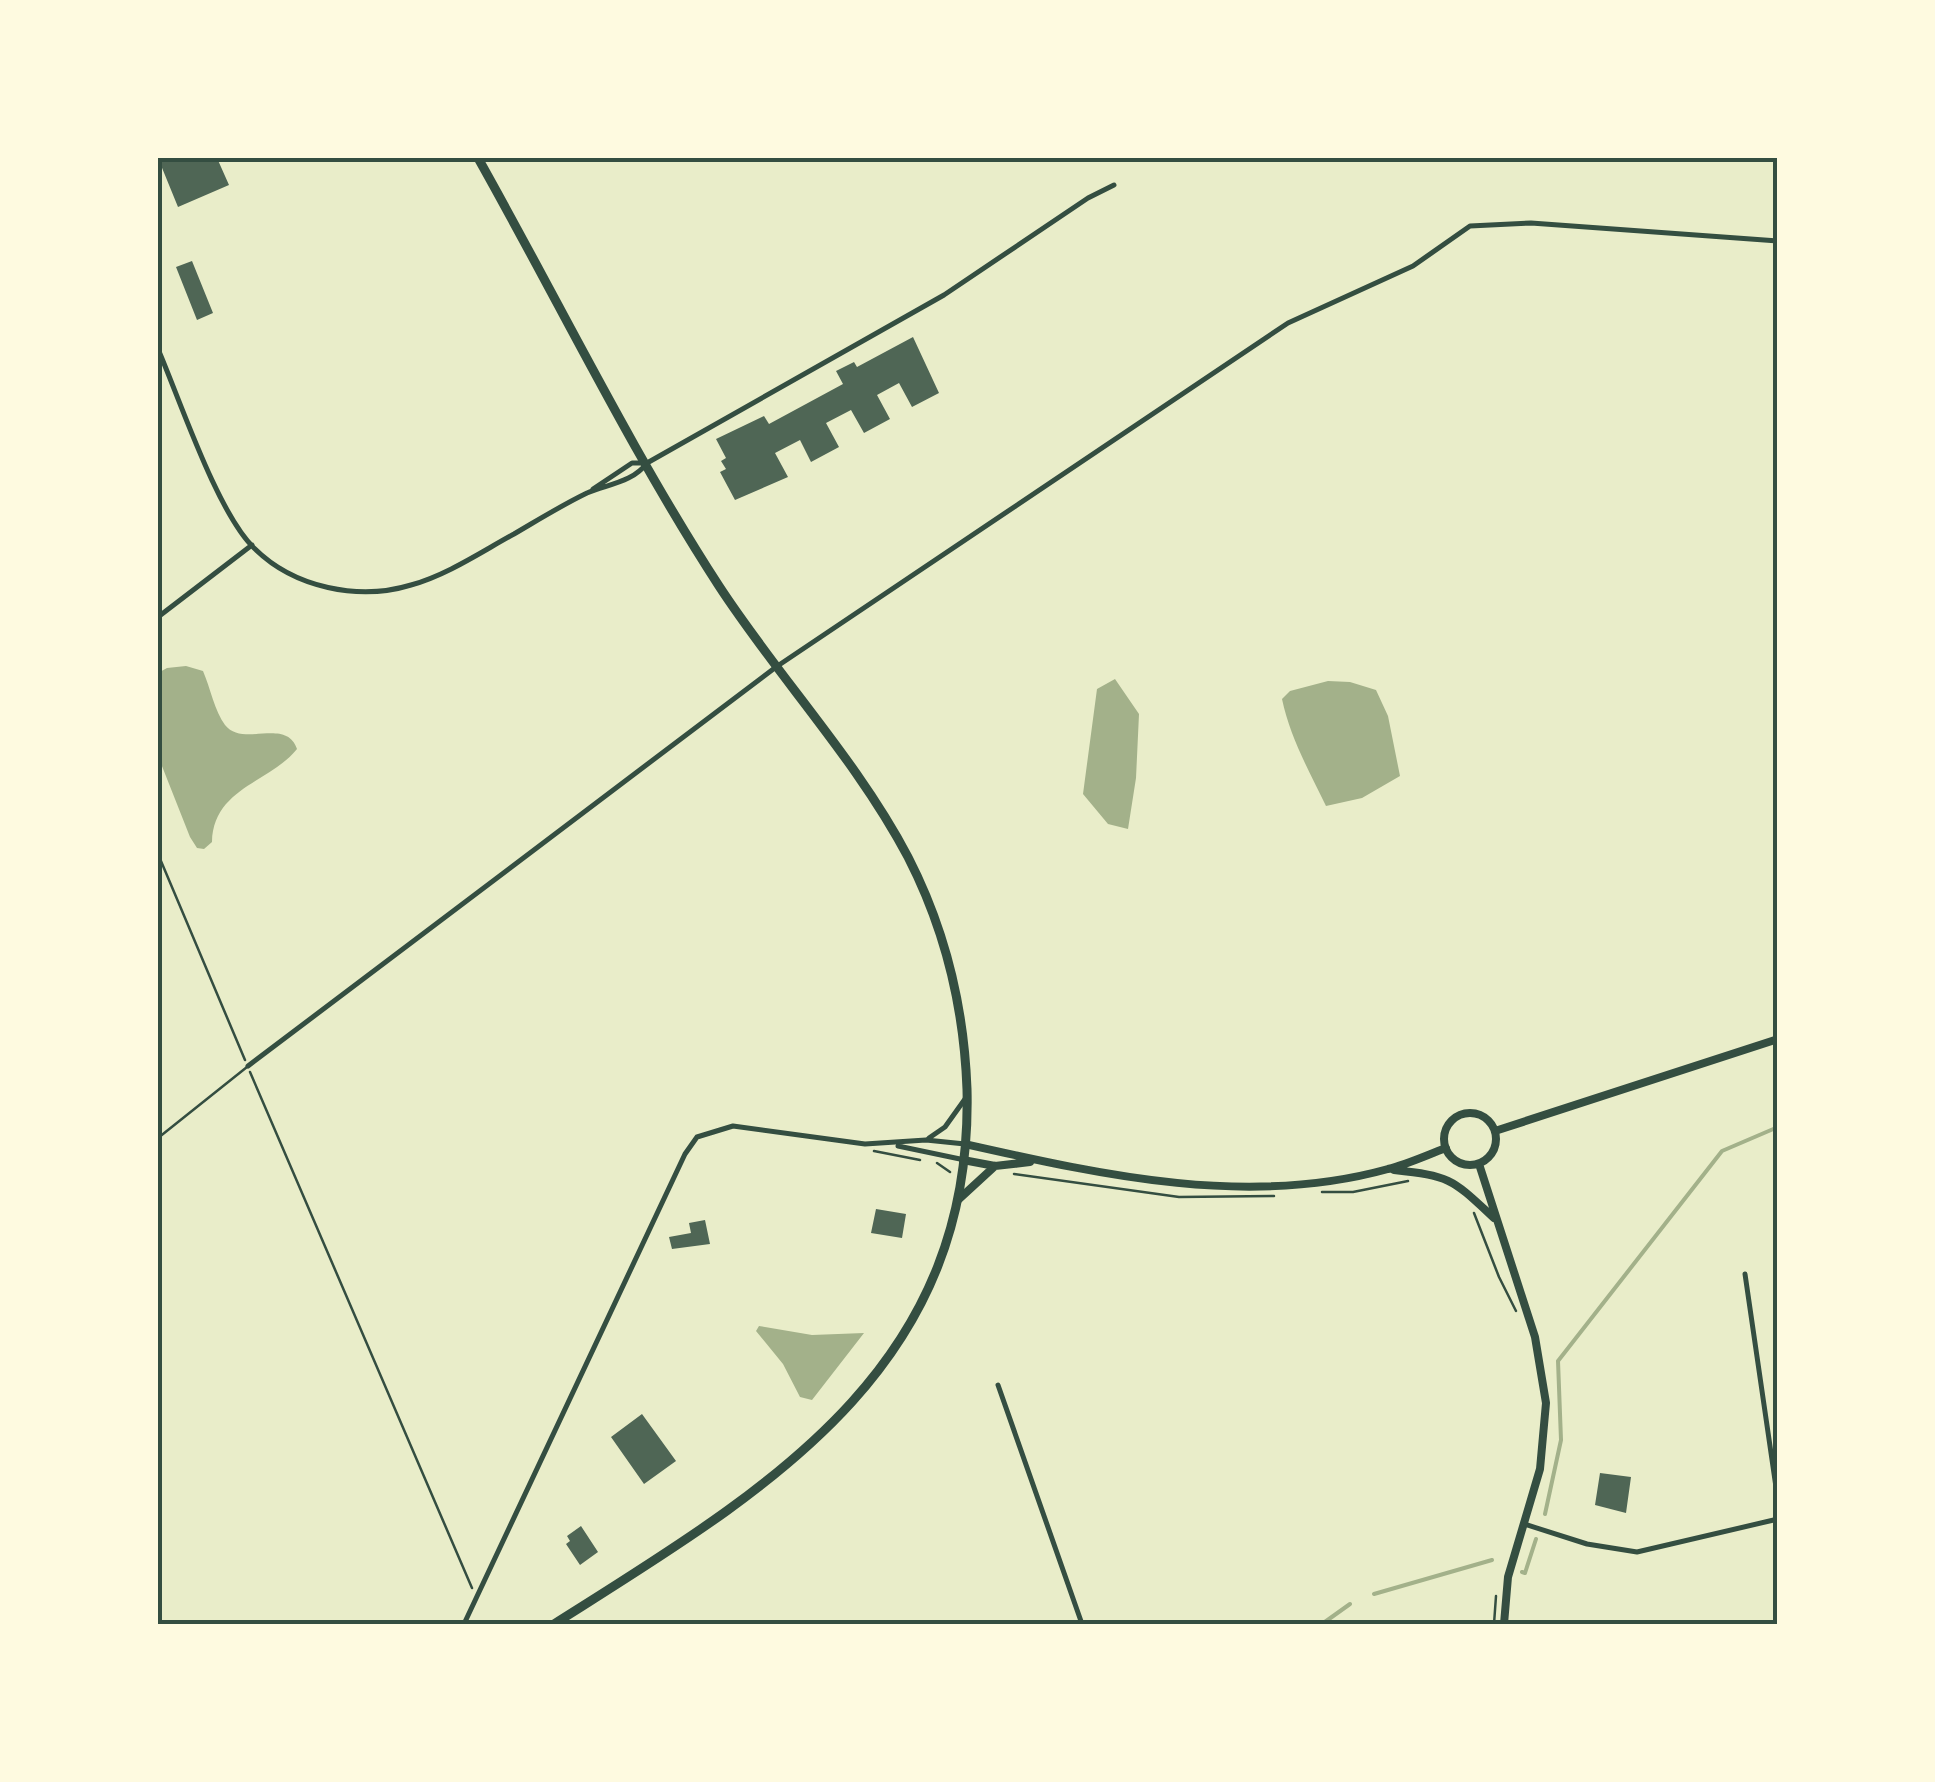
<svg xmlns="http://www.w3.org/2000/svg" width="1935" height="1782" font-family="Montserrat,sans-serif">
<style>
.water{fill:#a3b18a}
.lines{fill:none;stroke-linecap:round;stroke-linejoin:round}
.stream{stroke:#a3b18a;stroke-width:4}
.building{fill:#4f6655}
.path{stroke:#344e41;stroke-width:2.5}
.service{stroke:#344e41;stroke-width:2.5}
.minor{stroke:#344e41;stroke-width:5}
.secondary{stroke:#344e41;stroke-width:8}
.primary{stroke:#344e41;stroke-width:9}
.neatline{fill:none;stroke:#344e41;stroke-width:4}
</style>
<rect width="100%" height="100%" fill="#e9edc9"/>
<!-- water -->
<path class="water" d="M 186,666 L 203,671 C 210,687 215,712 225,725 C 243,748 286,717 297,749 C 271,782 213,788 212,842 L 204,849 L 197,848 L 190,837 L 158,756 L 158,673 L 167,668 Z
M 1115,679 L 1139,714 L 1136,778 L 1128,829 L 1108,824 L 1083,794 L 1097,689 Z
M 1328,681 L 1350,682 L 1376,690 L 1388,716 L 1400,776 L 1362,798 L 1326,806 C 1309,771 1290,737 1282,699 L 1290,691 Z
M 759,1326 L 812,1335 L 864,1333 L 812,1400 L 800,1397 L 783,1364 L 756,1331 Z"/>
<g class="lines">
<!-- stream -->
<path class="stream" d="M 1545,1514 L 1561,1440 L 1558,1361 L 1722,1151 L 1778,1127
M 1522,1572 L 1525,1573 L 1536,1539
M 1374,1594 L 1492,1560
M 1322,1624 L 1350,1604"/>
</g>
<!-- building -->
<path class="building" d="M 158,158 L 217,158 L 229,185 L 178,207 Z
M 192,261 L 213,313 L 197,320 L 176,267 Z
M 913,337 L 939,393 L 912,407 L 899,383 L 877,395 L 890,419 L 864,433 L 851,410 L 826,423 L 839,447 L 811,462 L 800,440 L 775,453 L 788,477 L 735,500 L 720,472 L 726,469 L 721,461 L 726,458 L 716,439 L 764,416 L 769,424 L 843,384 L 836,371 L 854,362 L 857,367 Z
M 876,1209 L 906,1214 L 902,1238 L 871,1233 Z
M 705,1220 L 710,1244 L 672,1249 L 669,1237 L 691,1233 L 689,1223 Z
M 642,1414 L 676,1461 L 644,1484 L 611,1437 Z
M 1600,1473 L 1631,1477 L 1626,1513 L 1595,1505 Z
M 581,1526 L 598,1552 L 580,1565 L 566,1544 L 570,1541 L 567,1536 Z"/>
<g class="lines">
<!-- path -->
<path class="path" d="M 158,854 L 245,1060
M 250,1072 L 472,1588
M 874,1151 L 920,1160
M 937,1163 L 950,1172
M 1014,1174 L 1179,1197 L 1274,1196
M 1322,1192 L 1353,1192 L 1408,1181
M 1474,1213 L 1499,1277 L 1516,1311
M 1494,1624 L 1496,1596"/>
<!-- service -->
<path class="service" d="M 158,1138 L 247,1067"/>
<!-- minor -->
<path class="minor" d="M 158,349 C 180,400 217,512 254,548 C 294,588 359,601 411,585 C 447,575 481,552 514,534 C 538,520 562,505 587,493 C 609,484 633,482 647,463 L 944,295 L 1088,198 L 1114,185
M 593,489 L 632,463 L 644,463
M 158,617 L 252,545
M 248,1066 L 776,667 L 1288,323 L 1413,266 L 1470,226 L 1531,223 L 1778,241
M 929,1138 L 945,1127 L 965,1099
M 898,1146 L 960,1159
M 1745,1274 L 1778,1501
M 998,1385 L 1082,1624
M 1524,1524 L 1587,1544 L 1637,1552 L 1778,1519
M 464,1624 L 685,1154 L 697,1137 L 733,1126 L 865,1144 L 926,1140 L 965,1144"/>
<!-- secondary -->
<path class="secondary" d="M1444 1139a26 26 0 1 1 52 0a26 26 0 1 1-52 0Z
M 1495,1131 L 1778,1039
M 965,1144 C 1103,1175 1248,1208 1388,1169 C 1408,1164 1427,1155 1446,1148
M 963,1160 L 995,1166 L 1030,1162
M 1479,1164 L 1535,1337 L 1546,1403 L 1540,1469 L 1508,1577 L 1504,1624
M 1394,1170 C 1451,1176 1452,1179 1494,1218
M 958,1200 L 995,1166"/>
<!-- primary -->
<path class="primary" d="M 478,158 C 558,300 630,449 719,586 C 779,678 857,760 908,857 C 946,931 964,1007 967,1089 C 974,1372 764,1491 554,1624"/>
</g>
<!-- border -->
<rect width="1935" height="1782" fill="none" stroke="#fefae0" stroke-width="320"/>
<rect x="160" y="160" width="1615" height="1462" class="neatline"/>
</svg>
